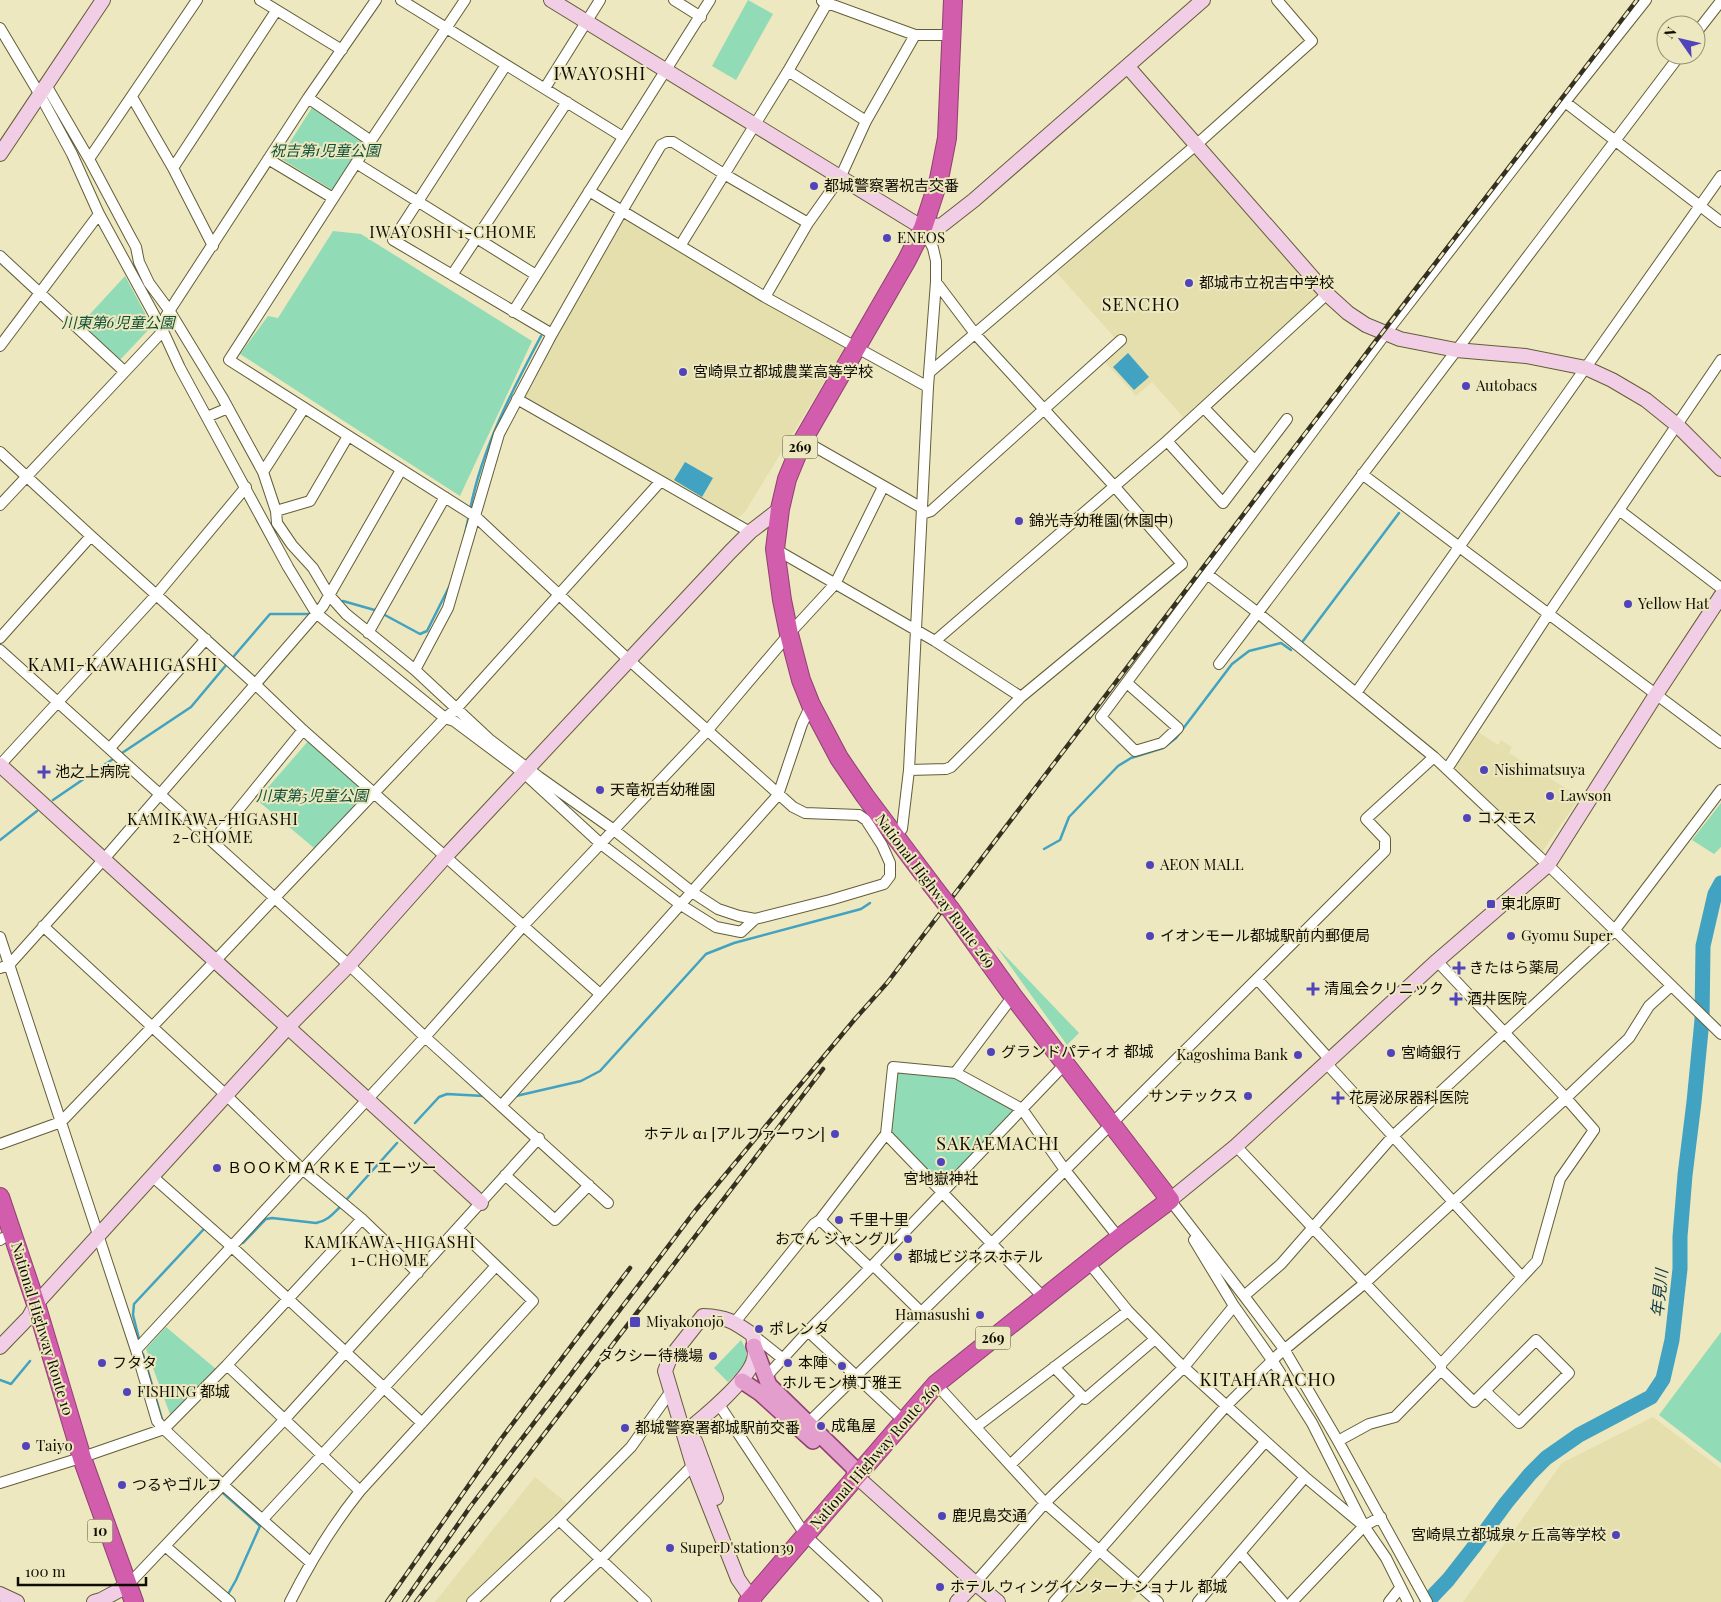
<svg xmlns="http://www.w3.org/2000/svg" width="1721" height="1602" font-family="'Playfair Display','Noto Sans JP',serif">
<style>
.built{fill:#e5dfae}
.green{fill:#91dbb6}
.water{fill:#41a2c1}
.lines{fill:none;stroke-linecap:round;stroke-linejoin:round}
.stream{stroke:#41a2c1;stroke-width:2.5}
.river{stroke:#41a2c1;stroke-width:15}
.street-casing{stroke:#625e39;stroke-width:12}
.secondary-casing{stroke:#625e39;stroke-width:16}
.primary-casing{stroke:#8e4170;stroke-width:18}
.highway-casing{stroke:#8e4170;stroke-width:20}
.street{stroke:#fff;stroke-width:10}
.secondary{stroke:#f2cee6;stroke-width:14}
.primary{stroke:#e49ecd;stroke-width:15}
.highway{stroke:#d25dac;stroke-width:18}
.rail-casing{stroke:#343121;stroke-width:4.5}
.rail{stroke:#ede8bf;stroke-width:2.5;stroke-dasharray:8;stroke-linecap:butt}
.highway-bridge-casing{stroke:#8e4170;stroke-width:20;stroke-linecap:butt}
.highway-bridge{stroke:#d25dac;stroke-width:18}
.poi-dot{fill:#5144bb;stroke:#ede8bf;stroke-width:2}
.labels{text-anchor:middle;stroke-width:4;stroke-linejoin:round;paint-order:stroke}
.shield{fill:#ede8bf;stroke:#524f3b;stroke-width:1}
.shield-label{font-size:14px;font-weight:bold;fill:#0f0d02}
.park-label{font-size:15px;font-style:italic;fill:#0f5138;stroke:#ede8bf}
.poi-label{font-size:15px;fill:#0f0d02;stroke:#ede8bf;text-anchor:start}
.street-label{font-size:15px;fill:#0f0d02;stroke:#ede8bf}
.neighbourhood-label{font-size:16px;letter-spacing:1px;fill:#0f0d02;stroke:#ede8bf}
.water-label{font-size:16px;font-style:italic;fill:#0b3745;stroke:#ede8bf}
.quarter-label{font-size:18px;letter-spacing:1px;fill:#0f0d02;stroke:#ede8bf}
</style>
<rect width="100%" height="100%" fill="#ede8bf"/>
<!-- built -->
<path class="built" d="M 1193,151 L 1321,294 L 1183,417 L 1152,382 L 1136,396 L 1105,362 L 1122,346 L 1057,273 Z
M 627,220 L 845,348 L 745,512 L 739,517 L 730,518 L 522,397 L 623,221 Z
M 1477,731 L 1498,745 L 1501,740 L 1512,747 L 1509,753 L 1580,797 L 1542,852 L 1455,771 L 1453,767 Z
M 1653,1417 L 1721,1469 L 1721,1602 L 1463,1602 L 1562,1463 Z
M 535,1477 L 568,1504 L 465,1602 L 435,1602 Z
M 1097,1558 L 1102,1558 L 1140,1592 L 1131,1602 L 1059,1602 Z"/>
<!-- green -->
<path class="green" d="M 748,0 L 773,14 L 736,80 L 712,66 Z
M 313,106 L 367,143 L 334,191 L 280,158 Z
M 333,231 L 361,234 L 532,341 L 460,496 L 240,354 L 268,316 L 278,318 Z
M 125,276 L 152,326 L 119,361 L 80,325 Z
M 310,739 L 368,792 L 314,848 L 257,800 Z
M 1721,803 L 1721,847 L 1714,854 L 1692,840 Z
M 996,946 L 1079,1033 L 1067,1045 Z
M 893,1067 L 956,1073 L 1022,1109 L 942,1192 L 886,1134 Z
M 166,1327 L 216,1369 L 171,1417 L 146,1349 Z
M 1721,1332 L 1721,1463 L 1659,1415 Z
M 741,1340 L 746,1349 L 746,1364 L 728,1382 L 714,1368 Z"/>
<!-- water -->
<path class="water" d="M 1128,353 L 1149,377 L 1134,390 L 1113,367 Z
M 685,462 L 713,478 L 702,497 L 674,480 Z"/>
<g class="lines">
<!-- stream -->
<path class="stream" d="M 470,510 C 482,448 512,391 541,336
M 465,534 L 469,515
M 343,601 L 378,611
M 383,614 L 420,634 L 427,631 L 450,585
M 1303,641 L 1399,513
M 234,656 L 270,614 L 308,614
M 122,753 L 191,707 L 227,664
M 53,800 L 113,759
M 0,840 L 37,811
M 1044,849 L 1060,840 L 1069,817 L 1118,766 L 1131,758 L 1163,748 L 1176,738 L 1232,664 L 1249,651 L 1281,643 L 1291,650
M 516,1096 L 581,1081 L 600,1071 L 706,954 L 734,943 L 861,909 L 870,903
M 415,1123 L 439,1097 L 447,1094 L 484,1096
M 347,1199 L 397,1143
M 243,1243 L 266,1219 L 272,1218 L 316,1223 C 327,1221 332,1215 340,1207
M 139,1339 L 133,1315 L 134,1304 L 203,1230
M 143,1354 L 162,1419
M 0,1380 L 11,1384 L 30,1361
M 223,1493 L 260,1526 L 236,1580 L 227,1596"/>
<!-- river -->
<path class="river" d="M 1427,1602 L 1448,1580 L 1473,1548 L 1506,1503 L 1530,1474 L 1546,1458 L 1579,1435 L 1651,1397 L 1663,1379 L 1672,1340 L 1680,1269 L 1680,1237 L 1685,1175 L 1694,1102 L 1702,1020 L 1703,946 L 1715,894 L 1721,883"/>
<defs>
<path id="street" d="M 260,0 L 342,50
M 401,0 L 623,137
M 674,0 L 701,17
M 822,1 L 915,35 L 953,35
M 0,28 L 40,95 L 72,154 L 99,214 L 163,331 L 180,368 L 288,567 L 316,613 L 445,718 L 454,721 L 525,774 L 601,844 L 681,905 L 716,927 L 741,932 L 755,919 L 830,900 L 884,884 L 890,876 L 890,863 L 882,845 L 866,820 L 859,815 L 805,813 L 793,807 L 630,661 L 476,517 L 229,360 L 356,163 L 465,0
M 1696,33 L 1721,1
M 506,65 L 393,240 L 552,334
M 788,71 L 866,121
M 46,85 L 89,159 L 130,236 L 136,247 L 139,262 L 149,283 L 169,310 L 222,397 L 263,472 L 276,511 L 277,523 L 292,545 L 313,568 L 329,595 L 346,614 L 415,670 L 489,739 L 539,777 L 614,830 L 692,892 L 718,909 L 739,916 L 755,919
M 545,88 L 600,0
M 132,97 L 173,168 L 213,246
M 308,98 L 371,141
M 1565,102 L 1721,222
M 89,159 L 197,0
M 268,159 L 333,198
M 356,163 L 536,275
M 173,168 L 276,11
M 589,191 L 765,297 L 928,387
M 680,246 L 788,71 L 829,0
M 0,256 L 124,371
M 452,275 L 567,102
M 765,297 L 808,223 L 840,178 L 866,121 L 915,35
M 513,312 L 710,0
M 0,346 L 99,214
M 930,372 L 1196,145 L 1312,41 L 1277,0
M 517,399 L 750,532
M 1204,408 L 1255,461
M 207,417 L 228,408
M 803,440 L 922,508
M 1167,441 L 1223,503 L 1287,419
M 0,452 L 91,536 L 255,684 L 303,730 L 600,994
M 263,472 L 304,408
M 1362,474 L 1721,743
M 0,505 L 163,331 L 166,316 L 308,98 L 376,0
M 1619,510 L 1721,588
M 276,511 L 310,501 L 348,436
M 922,514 L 931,511 L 1121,340
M 775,549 L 935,641 L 1021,697
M 1207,574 L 1258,613 L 1434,757 L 1548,865 L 1721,1034
M 368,633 L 445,497
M 0,638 L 91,536
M 935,641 L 1167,441 L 1327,294
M 0,650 L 349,965 L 425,1037 L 608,1203
M 1219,664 L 1680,55
M 415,670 L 448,608 L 499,434 L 552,334 L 622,211 L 661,145 L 667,142 L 673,142 L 724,174 L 808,223
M 1127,683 L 1178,728 L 1162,743 L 1135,751 L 1101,717 L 1386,333 L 1565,102 L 1646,0
M 1356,693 L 1721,176
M 110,748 L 206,639
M 0,765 L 157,594 L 246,487
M 1447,769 L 1549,613 L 1721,360
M 909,770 L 946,769 L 951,767 L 1021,697 L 1182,564 L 1115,487 L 976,335 L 936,282
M 902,829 L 909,770 L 928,387 L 936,282 L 936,261 L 933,248 L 923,228
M 213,841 L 303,730
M 43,926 L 226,1095 L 302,1169 L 362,1219 L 418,1273
M 0,937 L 136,1350 L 157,1421 L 164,1429 L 222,1484 L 310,1562
M 0,968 L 9,965 L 104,859 L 323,606 L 401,470
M 1257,979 L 1331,1061
M 1327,1064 L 1522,1277
M 955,1073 L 1013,996
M 501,1106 L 778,795 L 802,724 L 811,705
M 886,1134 L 1044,1298
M 0,1144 L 61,1122 L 216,960 L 445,718 L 457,708 L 660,482
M 1236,1146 L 1441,1364
M 505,1175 L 555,1220 L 589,1185
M 153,1177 L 231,1246 L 422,1423
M 1170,1200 L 1244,1296 L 1284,1349 L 1338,1441 L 1427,1602
M 820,1220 L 870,1268
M 0,1240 L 3,1238
M 1194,1240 L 1234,1306 L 1272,1360 L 1312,1423 L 1364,1526 L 1386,1558 L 1408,1602
M 1089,1263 L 1128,1311 L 1178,1362 L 1305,1477 L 1359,1522
M 873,1265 L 921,1312
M 1244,1296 L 1281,1264 L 1392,1137 L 1614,931 L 1721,790
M 735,1322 L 814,1224 L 820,1220 L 886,1134 L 893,1067 L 956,1073 L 1022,1109 L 1065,1170 L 1119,1238
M 808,1331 L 904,1421
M 753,1335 L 783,1359
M 136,1350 L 425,1037 L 524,925 L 707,731 L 789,634 L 835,584 L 883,487
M 227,1365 L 360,1491
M 1054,1367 L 1085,1399 L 1155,1339
M 1441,1370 L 1474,1402 L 1536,1340 L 1569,1373 L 1519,1423 L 1485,1391
M 766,1377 L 808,1331 L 873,1265 L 1065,1064
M 936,1384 L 1045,1503 L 1158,1602
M 718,1403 L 806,1536 L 877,1602
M 808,1423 L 992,1243 L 1385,851 L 1385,839 L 1366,819 L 1434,757
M 976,1427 L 1128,1311
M 1338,1441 L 1369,1424 L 1395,1417 L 1441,1370 L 1441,1364 L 1537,1261 L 1560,1179 L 1594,1130 L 1566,1098 L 1437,961
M 1010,1465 L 1082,1396
M 0,1483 L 74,1460 L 164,1429 L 227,1365 L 362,1219
M 263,1519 L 495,1267
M 559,1520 L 646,1602
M 165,1546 L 230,1602
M 1240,1553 L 1283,1602
M 975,1583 L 1045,1503 L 1184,1367 L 1234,1306
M 1139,1585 L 1265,1442
M 127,1586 L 285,1419 L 539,1138
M 290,1602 C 310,1562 332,1526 360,1491 L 533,1301 L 458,1229
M 472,1602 L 559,1520 L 631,1447 L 671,1391
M 556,1602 L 601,1559 L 693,1465
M 1054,1602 L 1226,1406 L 1279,1354 L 1365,1283 L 1566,1098 L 1629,1038 L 1649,1006 L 1671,986
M 1198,1602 L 1305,1477
M 1292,1602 L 1364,1526 L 1381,1517
M 1389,1602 L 1400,1588"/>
<path id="secondary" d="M 551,0 L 923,228 L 942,225 L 974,200 L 1203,0
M 1128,67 L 1327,294 L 1348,313 L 1366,325 L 1400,339 L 1456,350 L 1526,356 L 1586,368 L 1612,380 L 1646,400 L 1677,425 L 1721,469
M 0,154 L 103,0
M 0,765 L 481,1203
M 1170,1200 L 1236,1146 L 1437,961 L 1548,865 L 1657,693 L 1721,596
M 0,1347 L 29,1317 L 36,1304 L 288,1027 L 349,965 L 446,856 L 730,552 L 750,532 L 780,509
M 684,1433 C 702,1419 749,1380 754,1359 C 756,1352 754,1342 753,1335 C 733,1321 727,1317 703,1316 L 670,1358 L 665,1371 L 693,1465 L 738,1579 L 754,1602
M 695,1441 L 716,1498
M 856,1476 L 975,1583 L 998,1602
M 0,1594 L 17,1602
M 94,1602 L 101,1600 L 127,1586
M 957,1602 L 975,1583"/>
<path id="primary" d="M 754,1346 L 769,1385 L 853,1467 L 856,1476
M 742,1381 L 760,1393 L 813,1441"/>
<path id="highway" d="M 931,884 L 865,796 L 839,758 L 811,705 L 801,680 L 789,634 L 782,600 L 775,549 L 780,509 L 787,479 L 803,440 L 907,260 L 923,228 L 939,179 L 947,138 L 953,0
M 0,1197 L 36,1304 L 82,1458 L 134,1602
M 748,1602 L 936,1384 L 1119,1238 L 1170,1200 L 1013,996 L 951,910"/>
</defs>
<!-- street casing -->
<use href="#street" class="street-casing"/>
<!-- secondary casing -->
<use href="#secondary" class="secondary-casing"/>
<!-- primary casing -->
<use href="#primary" class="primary-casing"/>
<!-- highway casing -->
<use href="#highway" class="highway-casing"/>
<!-- street -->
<use href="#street" class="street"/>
<!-- secondary -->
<use href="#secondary" class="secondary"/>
<!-- primary -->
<use href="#primary" class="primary"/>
<!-- highway -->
<use href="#highway" class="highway"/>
<defs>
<path id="rail" d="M 387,1602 L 501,1439 L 630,1268
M 404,1602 L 470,1507 L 695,1211 L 855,1019 L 887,983 L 1281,465 L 1637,0
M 416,1602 L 823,1069"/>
</defs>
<!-- rail casing -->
<use href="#rail" class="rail-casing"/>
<!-- rail -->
<use href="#rail" class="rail"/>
<defs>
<path id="highway-bridge" d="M 931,884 L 951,910"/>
</defs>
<!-- highway-bridge casing -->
<use href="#highway-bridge" class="highway-bridge-casing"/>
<!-- highway-bridge -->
<use href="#highway-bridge" class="highway-bridge"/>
</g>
<!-- markers -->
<g class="poi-dot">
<circle cx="814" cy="186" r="5"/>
<circle cx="887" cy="238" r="5"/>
<circle cx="1189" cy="283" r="5"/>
<circle cx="683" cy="372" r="5"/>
<circle cx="1466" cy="386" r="5"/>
<circle cx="1019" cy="521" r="5"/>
<circle cx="1628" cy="604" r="5"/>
<circle cx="1484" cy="770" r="5"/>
<path d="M41.5 764.5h5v5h5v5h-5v5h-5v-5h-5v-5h5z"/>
<circle cx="600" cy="790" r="5"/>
<circle cx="1550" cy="796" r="5"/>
<circle cx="1467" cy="818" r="5"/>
<circle cx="1150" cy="865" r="5"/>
<rect x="1486" y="899" width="10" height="10" rx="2.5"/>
<circle cx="1150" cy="936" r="5"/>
<circle cx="1511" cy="936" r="5"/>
<path d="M1456.5 960.5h5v5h5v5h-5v5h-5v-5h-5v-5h5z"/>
<path d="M1310.5 981.5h5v5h5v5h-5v5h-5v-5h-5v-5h5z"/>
<path d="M1453.5 991.5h5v5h5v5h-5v5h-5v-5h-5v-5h5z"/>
<circle cx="991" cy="1052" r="5"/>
<circle cx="1391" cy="1053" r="5"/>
<circle cx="1298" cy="1055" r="5"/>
<circle cx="1248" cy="1096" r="5"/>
<path d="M1335.5 1090.5h5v5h5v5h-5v5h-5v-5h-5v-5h5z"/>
<circle cx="835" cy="1134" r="5"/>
<circle cx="941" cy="1162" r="5"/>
<circle cx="217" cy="1168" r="5"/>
<circle cx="839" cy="1220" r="5"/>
<circle cx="908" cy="1239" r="5"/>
<circle cx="898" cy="1257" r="5"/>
<circle cx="980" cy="1315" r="5"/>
<rect x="629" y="1316" width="12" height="12" rx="2.5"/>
<circle cx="759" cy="1329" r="5"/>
<circle cx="713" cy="1356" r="5"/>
<circle cx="102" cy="1363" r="5"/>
<circle cx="788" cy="1363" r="5"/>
<circle cx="842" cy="1366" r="5"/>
<circle cx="127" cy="1392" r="5"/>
<circle cx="821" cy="1426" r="5"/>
<circle cx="625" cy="1428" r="5"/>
<circle cx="26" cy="1446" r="5"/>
<circle cx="122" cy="1485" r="5"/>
<circle cx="942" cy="1516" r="5"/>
<circle cx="1616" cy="1535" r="5"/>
<circle cx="670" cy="1548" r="5"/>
<circle cx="940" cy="1587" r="5"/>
</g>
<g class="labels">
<!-- shield labels -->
<g class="shield">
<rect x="782.5" y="435.5" width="35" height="23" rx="4"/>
<rect x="975.5" y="1326.5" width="35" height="23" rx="4"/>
<rect x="87.5" y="1519.5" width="25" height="23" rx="4"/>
</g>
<g class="shield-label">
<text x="800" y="452">269</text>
<text x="993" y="1343">269</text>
<text x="100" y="1536">10</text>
</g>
<!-- park labels -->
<g class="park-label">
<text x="325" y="156">祝吉第1児童公園</text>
<text x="118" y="328">川東第6児童公園</text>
<text x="312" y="801">川東第5児童公園</text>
</g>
<!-- poi labels -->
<g class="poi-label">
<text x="824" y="191">都城警察署祝吉交番</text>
<text x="897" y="243">ENEOS</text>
<text x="1199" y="288">都城市立祝吉中学校</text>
<text x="693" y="377">宮崎県立都城農業高等学校</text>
<text x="1476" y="391">Autobacs</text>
<text x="1029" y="526">錦光寺幼稚園(休園中)</text>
<text x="1638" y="609">Yellow Hat</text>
<text x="1494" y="775">Nishimatsuya</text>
<text x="55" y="777">池之上病院</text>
<text x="610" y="795">天竜祝吉幼稚園</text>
<text x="1560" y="801">Lawson</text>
<text x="1477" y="823">コスモス</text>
<text x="1160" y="870">AEON MALL</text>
<text x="1501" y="909">東北原町</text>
<text x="1160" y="941">イオンモール都城駅前内郵便局</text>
<text x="1521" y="941">Gyomu Super</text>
<text x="1469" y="973">きたはら薬局</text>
<text x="1324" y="994">清風会クリニック</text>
<text x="1467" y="1004">酒井医院</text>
<text x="1001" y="1057">グランドパティオ 都城</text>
<text x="1401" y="1058">宮崎銀行</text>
<text x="1288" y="1060" text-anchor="end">Kagoshima Bank</text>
<text x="1238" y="1101" text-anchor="end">サンテックス</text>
<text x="1349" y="1103">花房泌尿器科医院</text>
<text x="825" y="1139" text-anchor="end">ホテル α1 [アルファーワン]</text>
<text x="227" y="1173">ＢＯＯＫＭＡＲＫＥＴエーツー</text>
<text x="941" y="1184" text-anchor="middle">宮地嶽神社</text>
<text x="849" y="1225">千里十里</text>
<text x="898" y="1244" text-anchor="end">おでん ジャングル</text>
<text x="908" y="1262">都城ビジネスホテル</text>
<text x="970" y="1320" text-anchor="end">Hamasushi</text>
<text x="646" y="1327">Miyakonojō</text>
<text x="769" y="1334">ポレンタ</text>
<text x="703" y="1361" text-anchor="end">タクシー待機場</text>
<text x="112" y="1368">フタタ</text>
<text x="798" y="1368">本陣</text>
<text x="842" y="1388" text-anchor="middle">ホルモン横丁雅王</text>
<text x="137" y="1397">FISHING 都城</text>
<text x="831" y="1431">成亀屋</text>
<text x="635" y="1433">都城警察署都城駅前交番</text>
<text x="36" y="1451">Taiyo</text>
<text x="132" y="1490">つるやゴルフ</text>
<text x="952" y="1521">鹿児島交通</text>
<text x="1606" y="1540" text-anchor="end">宮崎県立都城泉ヶ丘高等学校</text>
<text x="680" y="1553">SuperD'station39</text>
<text x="950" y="1592">ホテル ウィングインターナショナル 都城</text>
</g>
<!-- street labels -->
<g class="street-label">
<text transform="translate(935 891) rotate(53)" y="5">National Highway Route 269</text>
<text transform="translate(42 1329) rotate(73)" y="5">National Highway Route 10</text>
<text transform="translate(875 1456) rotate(-49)" y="5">National Highway Route 269</text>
</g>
<!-- neighbourhood labels -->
<g class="neighbourhood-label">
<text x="453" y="238">IWAYOSHI 1-CHOME</text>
<text x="213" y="825">KAMIKAWA-HIGASHI<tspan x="213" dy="18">2-CHOME</tspan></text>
<text x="390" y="1248">KAMIKAWA-HIGASHI<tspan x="390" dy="18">1-CHOME</tspan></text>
</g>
<!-- water labels -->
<g class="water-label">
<text transform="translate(1659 1293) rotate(-84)" y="6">年見川</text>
</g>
<!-- quarter labels -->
<g class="quarter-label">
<text x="600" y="80">IWAYOSHI</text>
<text x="1141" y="311">SENCHO</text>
<text x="123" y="671">KAMI-KAWAHIGASHI</text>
<text x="998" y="1150">SAKAEMACHI</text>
<text x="1268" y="1386">KITAHARACHO</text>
</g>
</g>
<!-- north arrow -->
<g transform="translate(1681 40) rotate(304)"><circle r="24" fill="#ede8bf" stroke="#949073"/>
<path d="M0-4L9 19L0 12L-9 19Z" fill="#5144bb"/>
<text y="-8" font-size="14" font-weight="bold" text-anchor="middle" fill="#0f0d02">N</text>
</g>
<!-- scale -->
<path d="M18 1577v8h128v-8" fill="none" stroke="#0f0d02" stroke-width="2.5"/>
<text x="25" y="1577" font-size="15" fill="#0f0d02" stroke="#ede8bf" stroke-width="4" paint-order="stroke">100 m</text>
</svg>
